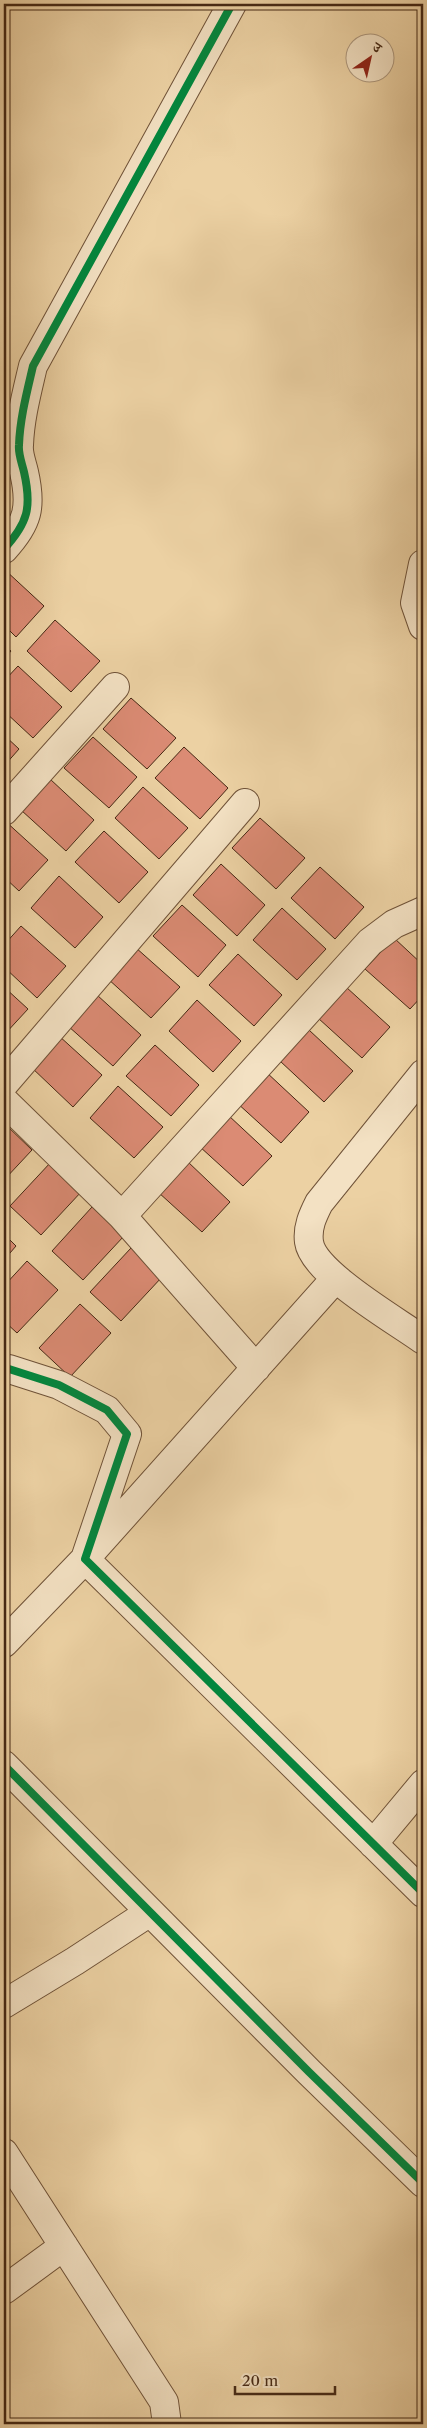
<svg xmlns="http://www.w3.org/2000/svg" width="427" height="2428" font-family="'Libre Caslon Text','Noto Serif Devanagari',serif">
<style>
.building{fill:#db8b74;stroke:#452814}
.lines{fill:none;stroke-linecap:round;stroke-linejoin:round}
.minor-casing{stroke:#6f5238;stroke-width:30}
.minor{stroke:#f3e1c3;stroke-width:28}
.cycleway-casing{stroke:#f3e1c3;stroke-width:11}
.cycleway{stroke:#00873e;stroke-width:8}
</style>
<rect width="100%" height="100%" fill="#ecd1a3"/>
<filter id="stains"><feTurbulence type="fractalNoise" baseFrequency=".004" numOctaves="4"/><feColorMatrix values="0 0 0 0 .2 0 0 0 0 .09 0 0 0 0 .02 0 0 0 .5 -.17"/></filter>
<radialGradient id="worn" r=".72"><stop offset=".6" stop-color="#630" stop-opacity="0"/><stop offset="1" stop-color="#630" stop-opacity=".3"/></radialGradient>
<!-- building -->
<path class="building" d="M 4,569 L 44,606 L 16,637 L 4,625 Z
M 55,620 L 100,661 L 71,692 L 27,651 Z
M 4,645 L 11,651 L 4,659 Z
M 18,666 L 62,707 L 33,738 L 4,711 L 4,681 Z
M 131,698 L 176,738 L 147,769 L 103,729 Z
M 4,735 L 19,749 L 4,766 Z
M 93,737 L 137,777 L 109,808 L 64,768 Z
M 184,747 L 228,788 L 200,819 L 155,778 Z
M 50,779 L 94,820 L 66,851 L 21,810 Z
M 143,787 L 188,828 L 159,859 L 115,818 Z
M 260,818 L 305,858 L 276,889 L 232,848 Z
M 4,820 L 48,860 L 19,891 L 4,877 Z
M 104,831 L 148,872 L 119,903 L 75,862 Z
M 221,864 L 265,905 L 237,936 L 193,895 Z
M 320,867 L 364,907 L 335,939 L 291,898 Z
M 59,876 L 103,917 L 75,948 L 31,908 Z
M 182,905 L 226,945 L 198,977 L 153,936 Z
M 282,908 L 326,949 L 297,980 L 253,940 Z
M 21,926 L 66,966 L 37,998 L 4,967 L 4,945 Z
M 394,938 L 423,965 L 423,995 L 410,1009 L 365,969 Z
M 135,947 L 180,987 L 151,1018 L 107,978 Z
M 238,954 L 282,995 L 254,1026 L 209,985 Z
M 4,987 L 28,1009 L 4,1035 Z
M 346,987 L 390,1027 L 362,1058 L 318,1018 Z
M 97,995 L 141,1035 L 113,1066 L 68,1026 Z
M 197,1000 L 241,1041 L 213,1072 L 169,1031 Z
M 309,1030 L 353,1071 L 324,1102 L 280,1061 Z
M 58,1035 L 102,1075 L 73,1107 L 30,1066 Z
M 155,1045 L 199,1085 L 171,1116 L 126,1076 Z
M 265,1071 L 309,1112 L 281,1143 L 236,1102 Z
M 118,1086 L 163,1127 L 134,1158 L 90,1118 Z
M 228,1115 L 272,1156 L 243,1186 L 199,1146 Z
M 4,1123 L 32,1150 L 4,1180 Z
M 187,1161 L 230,1202 L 202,1232 L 158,1192 Z
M 51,1162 L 82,1191 L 41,1235 L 10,1206 Z
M 92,1207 L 124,1236 L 83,1280 L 52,1251 Z
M 4,1234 L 16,1246 L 4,1260 Z
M 131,1248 L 162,1277 L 121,1321 L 90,1292 Z
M 27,1261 L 58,1290 L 17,1333 L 4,1321 L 4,1286 Z
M 80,1304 L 111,1333 L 70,1377 L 39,1348 Z"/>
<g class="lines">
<defs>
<path id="minor" d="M 4,549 C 28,523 32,507 24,472 C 22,463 18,454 19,445 C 20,418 27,392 33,366 L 232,4
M 423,564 L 415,603 L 423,626
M 4,811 L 115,687
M 423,1074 L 319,1203 C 313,1215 307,1227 309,1242 C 313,1273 397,1321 423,1340
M 4,1084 L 245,803
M 4,1101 L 122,1216 L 256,1368
M 122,1216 L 370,942 L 394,924 L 423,911
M 9,1369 L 59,1385 L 107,1410 L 127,1434 L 85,1559 L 423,1893
M 4,1643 L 85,1559 L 335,1279
M 4,1765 L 309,2072 L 423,2183
M 373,1844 L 423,1784
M 4,2004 L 75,1961 L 150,1912
M 4,2153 L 164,2402 L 167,2424
M 4,2290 L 64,2246"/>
</defs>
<!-- minor casing -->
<use href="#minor" class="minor-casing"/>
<!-- minor -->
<use href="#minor" class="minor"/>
<defs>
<path id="cycleway" d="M 4,549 C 28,523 32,507 24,472 C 22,463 18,454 19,445 C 20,418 27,392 33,366 L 232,4
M 9,1369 L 59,1385 L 107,1410 L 127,1434 L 85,1559 L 423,1893
M 4,1765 L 309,2072 L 423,2183"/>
</defs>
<!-- cycleway casing -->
<use href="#cycleway" class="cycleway-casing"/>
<!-- cycleway -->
<use href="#cycleway" class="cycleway"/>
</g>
<!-- margin -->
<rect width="427" height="2428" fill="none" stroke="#ecd1a3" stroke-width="20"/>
<rect x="5" y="5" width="417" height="2418" fill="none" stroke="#452814" stroke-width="2.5"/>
<rect x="10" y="10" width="407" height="2408" fill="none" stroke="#452814"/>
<!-- north arrow -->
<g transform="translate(370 58) rotate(34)"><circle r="24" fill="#f3e1c3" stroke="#ad977d"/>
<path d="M0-4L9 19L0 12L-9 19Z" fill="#8f2418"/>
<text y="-8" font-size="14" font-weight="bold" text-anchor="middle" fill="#452814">उ</text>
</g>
<!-- scale -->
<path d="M235 2386v8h100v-8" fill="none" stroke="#452814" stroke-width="2.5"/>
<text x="242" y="2386" font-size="15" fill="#452814" stroke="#f3e1c3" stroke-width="4" paint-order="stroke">20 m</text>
<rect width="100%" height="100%" filter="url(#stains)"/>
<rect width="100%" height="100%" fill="url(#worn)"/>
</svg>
